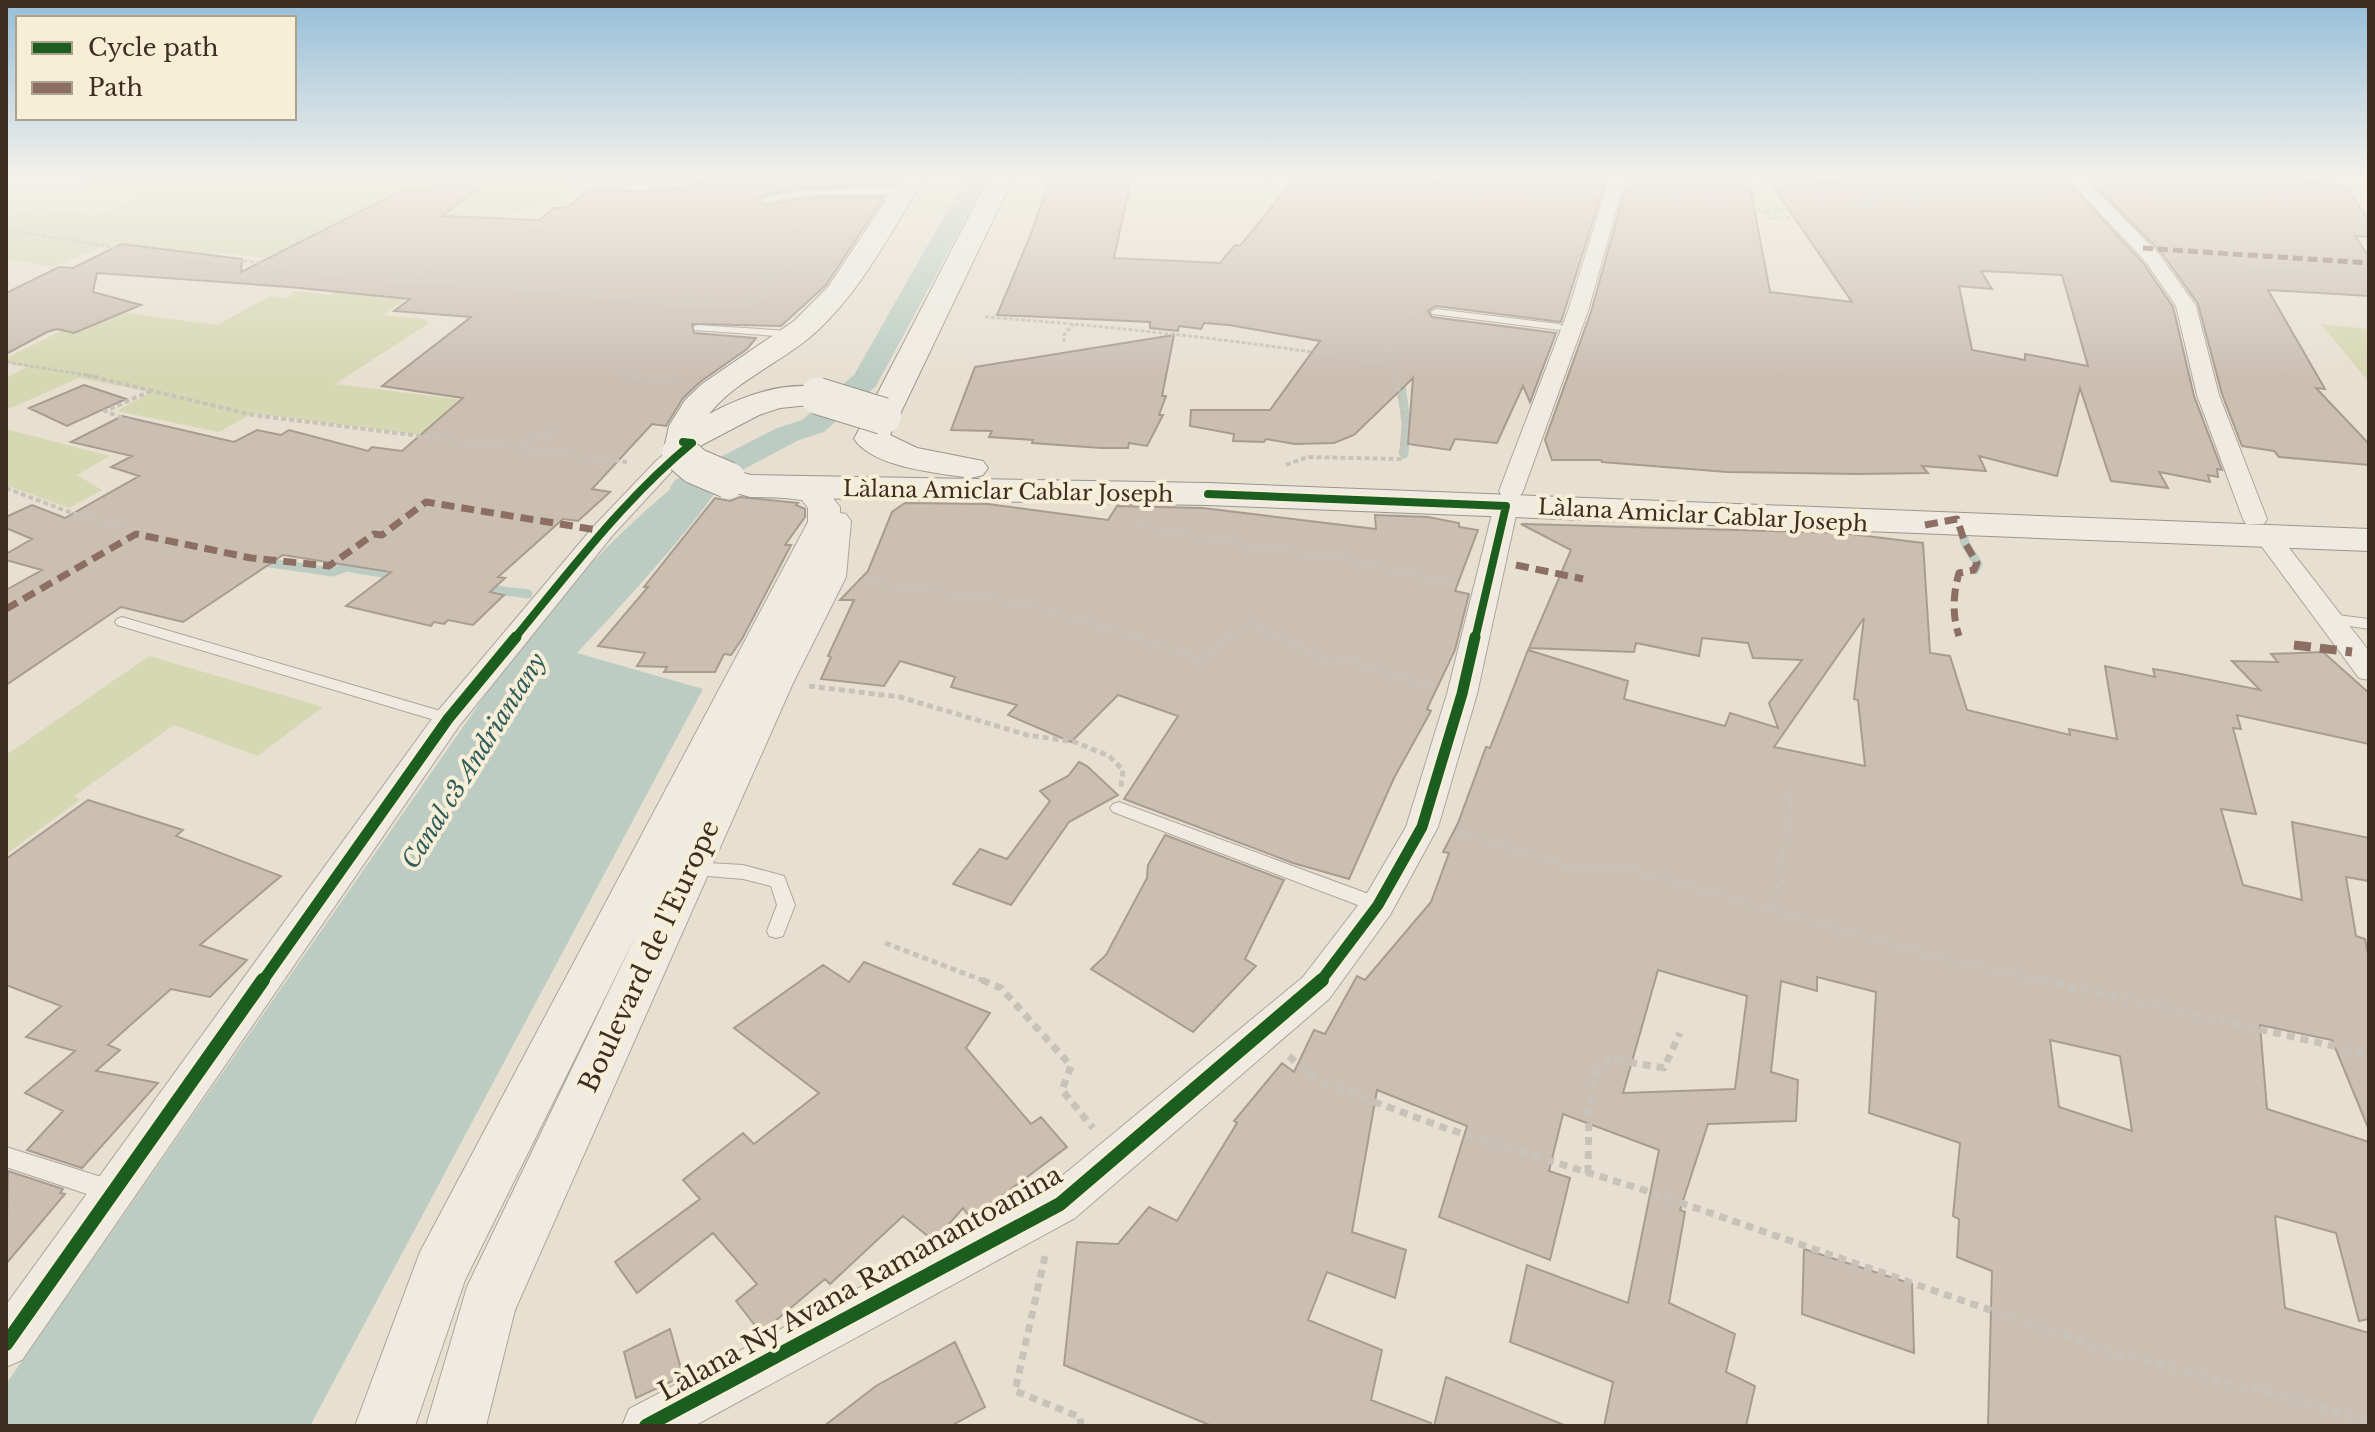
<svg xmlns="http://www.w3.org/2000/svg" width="2375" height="1432" font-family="'Libre Baskerville',serif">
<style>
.green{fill:#d6d7b3}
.water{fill:#bcccc2}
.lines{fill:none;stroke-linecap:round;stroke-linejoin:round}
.stream-far1{stroke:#bcccc2;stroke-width:7}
.stream{stroke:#bcccc2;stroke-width:9}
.canal{fill:#bcccc2;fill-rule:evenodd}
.building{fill:#cbbfb2;stroke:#a89c90;stroke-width:2;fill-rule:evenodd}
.service-casing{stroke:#ada599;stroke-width:2}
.minor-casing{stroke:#ada599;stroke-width:2}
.tertiary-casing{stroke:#ada599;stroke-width:2}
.secondary-casing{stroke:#9c958a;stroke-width:2}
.path-far3{stroke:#c8c2b9;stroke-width:3;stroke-dasharray:4 2;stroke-linecap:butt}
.path-far2{stroke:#c8c2b9;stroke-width:4;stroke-dasharray:5 3;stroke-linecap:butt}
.path-far1{stroke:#c8c2b9;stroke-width:5;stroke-dasharray:6 4;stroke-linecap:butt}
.path{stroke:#c8c2b9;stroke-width:7;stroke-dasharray:8 6;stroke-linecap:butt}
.service{fill:#efebe3;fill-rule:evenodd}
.minor{fill:#efebe3;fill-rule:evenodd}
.tertiary{fill:#efebe3;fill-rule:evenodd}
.secondary{fill:#efebe3;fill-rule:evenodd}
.secondary-bridge-casing{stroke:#9c958a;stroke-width:38;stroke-linecap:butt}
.secondary-bridge{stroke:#efebe3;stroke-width:36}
.quiet-far2{stroke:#8d6e63;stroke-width:5;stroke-dasharray:10 5;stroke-linecap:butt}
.quiet-far1{stroke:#8d6e63;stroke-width:7;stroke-dasharray:13 7;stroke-linecap:butt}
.quiet{stroke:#8d6e63;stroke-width:9;stroke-dasharray:17 9;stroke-linecap:butt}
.cycleway-far2-casing{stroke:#f7eed8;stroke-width:12}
.cycleway-far1-casing{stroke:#f7eed8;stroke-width:16}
.cycleway-casing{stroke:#f7eed8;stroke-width:19}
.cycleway-far2{stroke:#1b5e20;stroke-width:8}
.cycleway-far1{stroke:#1b5e20;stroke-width:11}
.cycleway{stroke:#1b5e20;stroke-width:14}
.labels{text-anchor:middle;stroke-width:8;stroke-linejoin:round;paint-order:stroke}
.street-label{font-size:22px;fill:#3d2e20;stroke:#f7eed8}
.water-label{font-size:24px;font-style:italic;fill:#2f5d5a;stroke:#f7eed8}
.near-street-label{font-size:26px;fill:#3d2e20;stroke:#f7eed8}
</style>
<rect width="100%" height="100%" fill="#e7e0d1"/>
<!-- green -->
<path class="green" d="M 99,176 L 767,176 L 573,182 L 556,203 L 281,265 L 266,258 L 222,253 L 203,257 L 179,251 L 124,249 L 114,242 L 53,267 L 6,259 L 6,218 L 35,207 L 97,216 L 145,194 L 79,186 Z
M 358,279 L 424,286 L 383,315 L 423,319 L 429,323 L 335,384 L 481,402 L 443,438 L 253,413 L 219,432 L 117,411 L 151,392 L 79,378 L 6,410 L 6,378 L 27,367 L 6,363 L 6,358 L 104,310 L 217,325 L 270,296 L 288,298 L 294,291 L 331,295 Z
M 2321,324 L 2369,329 L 2369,382 Z
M 6,429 L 110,456 L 77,475 L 102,490 L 69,508 L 6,485 Z
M 149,656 L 323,707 L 258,756 L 174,725 L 74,796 L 80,800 L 6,854 L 6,755 Z"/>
<!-- water -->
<path class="water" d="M 698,467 L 723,482 C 680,543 628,598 577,653 L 703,689 L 310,1426 L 6,1426 L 6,1384 L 504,668 C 557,595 626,522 698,467 Z"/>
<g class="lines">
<!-- stream-far1 -->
<path class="stream-far1" d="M 2099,193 L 2139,236"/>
<!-- stream -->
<path class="stream" d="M 1400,376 L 1406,423 L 1404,454
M 1961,525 L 1965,543 L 1978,564 L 1975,570
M 256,561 L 333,572 L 346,567 L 400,576
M 481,588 L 528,594"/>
<!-- canal -->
<path class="canal" d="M 967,176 L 989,176 L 876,386 L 824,432 L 799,440 L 697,494 L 686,497 L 675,494 L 670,487 L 675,480 L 777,428 L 802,420 L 854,375 Z"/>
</g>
<!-- building -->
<path class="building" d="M 800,176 L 898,176 L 892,185 L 799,188 L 758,197 L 764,205 L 816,197 L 884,197 L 826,285 L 781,326 L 692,324 L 694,333 L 756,338 L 747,349 L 700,382 L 683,398 L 666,426 L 652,424 L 592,489 L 610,492 L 578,521 L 563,519 L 498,577 L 505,578 L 490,592 L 504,595 L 473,625 L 448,620 L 444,624 L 434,622 L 431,626 L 346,606 L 391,572 L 283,555 L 183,622 L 121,607 L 6,685 L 6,590 L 42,570 L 6,560 L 6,554 L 32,539 L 6,528 L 6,517 L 32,505 L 65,518 L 139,476 L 111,467 L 132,456 L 71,442 L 122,416 L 234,442 L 257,430 L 281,435 L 289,430 L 368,451 L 372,447 L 402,451 L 463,398 L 382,386 L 471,317 L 394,311 L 410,299 L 289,287 L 97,273 L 93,292 L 141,305 L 74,333 L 57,329 L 47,332 L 6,354 L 6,293 L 59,267 L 73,268 L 121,244 L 242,259 L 241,272 L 403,190 L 427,191 L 442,179 L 489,181 L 442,216 L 539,220 L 554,208 L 566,208 L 590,189 L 650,192 L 652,189 L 694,187 L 696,182 Z
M 1051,176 L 1132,176 L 1114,258 L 1220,263 L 1235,245 L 1240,246 L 1297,176 L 1366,176 L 1479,187 L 1485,176 L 1607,176 L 1561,322 L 1436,306 L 1428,311 L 1432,317 L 1556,333 L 1530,402 L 1523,386 L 1497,443 L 1455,439 L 1450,450 L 1408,444 L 1413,378 L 1354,435 L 1334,443 L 1295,444 L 1266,439 L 1264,442 L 1233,441 L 1234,434 L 1190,426 L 1191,410 L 1270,410 L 1320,341 L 1229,325 L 1204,323 L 1201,329 L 1179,326 L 1178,331 L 1150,328 L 1150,322 L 997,315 L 1031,234 Z
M 1629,176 L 1748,176 L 1770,292 L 1852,302 L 1766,176 L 1809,176 L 1821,184 L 1892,176 L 2062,176 L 2144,264 L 2173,307 L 2194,396 L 2222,470 L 2217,469 L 2218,477 L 2208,475 L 2210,482 L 2159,472 L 2168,488 L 2111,481 L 2080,388 L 2057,476 L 1979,456 L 1986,471 L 1922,466 L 1928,473 L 1857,474 L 1727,472 L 1602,462 L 1601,460 L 1552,460 L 1545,440 L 1591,312 ZM 1981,271 L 2062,275 L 2088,366 L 2025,354 L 2025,360 L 1972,350 L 1959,286 L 1992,289 Z
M 2086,176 L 2260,176 L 2347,187 L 2369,221 L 2369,237 L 2355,236 L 2369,257 L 2369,296 L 2268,290 L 2325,389 L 2316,388 L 2369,444 L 2369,465 L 2279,457 L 2274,451 L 2242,446 L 2222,394 L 2198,304 L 2161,252 Z
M 1174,335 L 1162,396 L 1166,396 L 1159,415 L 1163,415 L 1147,446 L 1129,443 L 1128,448 L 1101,448 L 1032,443 L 1033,440 L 989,437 L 992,431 L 951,430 L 975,367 Z
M 84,385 L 126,399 L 67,426 L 29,408 Z
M 740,497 L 798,503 L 796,505 L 805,509 L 805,517 L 785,545 L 791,545 L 742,639 L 731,655 L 724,654 L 715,672 L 664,672 L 667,667 L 637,666 L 645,653 L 598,646 L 648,587 L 644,587 L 715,498 L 730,501 Z
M 905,503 L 988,504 L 1108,520 L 1117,506 L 1203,508 L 1376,529 L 1375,515 L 1428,517 L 1459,523 L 1459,527 L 1478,530 L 1455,591 L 1469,594 L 1455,650 L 1427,709 L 1431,711 L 1394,778 L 1349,879 L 1293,863 L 1124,799 L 1178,716 L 1118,695 L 1071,742 L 1008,715 L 1017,705 L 951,687 L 955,677 L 900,661 L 884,686 L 821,679 L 831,657 L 828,656 L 854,600 L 840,600 L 868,571 L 892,512 Z
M 1521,524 L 1842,533 L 1923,543 L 1930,653 L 1950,656 L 1967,710 L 2070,735 L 2069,729 L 2117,739 L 2105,666 L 2155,677 L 2153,669 L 2166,671 L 2260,690 L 2232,661 L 2278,662 L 2271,654 L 2323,652 L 2369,693 L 2369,744 L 2237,715 L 2241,729 L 2233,728 L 2256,814 L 2221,809 L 2243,885 L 2302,900 L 2292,822 L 2369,838 L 2369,881 L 2346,877 L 2356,936 L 2365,939 L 2369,959 L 2369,1130 L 2332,1040 L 2260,1025 L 2267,1109 L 2369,1142 L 2369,1319 L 2359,1321 L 2336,1233 L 2275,1216 L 2285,1308 L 2369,1333 L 2369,1426 L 1988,1426 L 1992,1271 L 1957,1257 L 1959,1219 L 1953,1216 L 1960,1143 L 1869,1113 L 1876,992 L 1817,977 L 1817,991 L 1781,981 L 1771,1072 L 1798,1080 L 1796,1121 L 1708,1124 L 1680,1210 L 1685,1212 L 1669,1303 L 1735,1334 L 1726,1372 L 1755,1386 L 1746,1426 L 1604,1426 L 1613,1382 L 1510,1342 L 1527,1265 L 1628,1303 L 1659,1150 L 1563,1114 L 1549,1171 L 1570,1178 L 1550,1260 L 1439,1217 L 1467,1126 L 1377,1090 L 1352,1232 L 1406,1250 L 1395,1298 L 1327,1272 L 1308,1320 L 1382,1350 L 1371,1400 L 1431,1423 L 1430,1426 L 1212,1426 L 1064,1365 L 1077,1242 L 1118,1244 L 1149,1207 L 1177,1221 L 1237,1123 L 1234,1121 L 1282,1063 L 1294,1072 L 1314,1030 L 1325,1034 L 1357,976 L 1365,980 L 1431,902 L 1449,853 L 1443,852 L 1458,823 L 1486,747 L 1490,748 L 1528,650 L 1628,681 L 1624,699 L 1725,726 L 1730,713 L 1778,728 L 1769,703 L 1802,660 L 1753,658 L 1748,643 L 1702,638 L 1699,656 L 1636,643 L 1634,652 L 1529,648 L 1571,550 ZM 1864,618 L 1854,699 L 1858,700 L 1865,766 L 1774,747 ZM 1658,970 L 1747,996 L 1735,1089 L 1623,1093 ZM 2050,1040 L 2120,1056 L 2132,1131 L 2059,1107 Z
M 1079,762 L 1087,766 L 1118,795 L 1069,822 L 1011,905 L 953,884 L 980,849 L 1007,859 L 1050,801 L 1040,791 L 1068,776 Z
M 88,800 L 183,830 L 176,836 L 281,876 L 200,945 L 247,960 L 210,997 L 171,989 L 108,1045 L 120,1050 L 96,1071 L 158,1083 L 82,1168 L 27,1150 L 63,1111 L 25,1093 L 75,1051 L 26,1037 L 61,1006 L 6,985 L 6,859 Z
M 1165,835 L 1284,880 L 1245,959 L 1256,966 L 1193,1032 L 1091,969 L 1106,955 L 1147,878 L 1148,865 Z
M 864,962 L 990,1013 L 966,1048 L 1031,1124 L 1041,1117 L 1067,1147 L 971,1219 L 963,1208 L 934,1241 L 903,1216 L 830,1284 L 825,1279 L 761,1333 L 736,1301 L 757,1284 L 713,1233 L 637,1293 L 615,1262 L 700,1199 L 683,1180 L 743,1133 L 754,1144 L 819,1093 L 734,1028 L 823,965 L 849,982 Z
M 8,1171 L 63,1189 L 60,1193 L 65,1194 L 6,1264 Z
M 1804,1249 L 1912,1284 L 1914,1353 L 1802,1314 Z
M 670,1329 L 683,1376 L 636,1398 L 624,1352 Z
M 955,1342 L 985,1407 L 951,1426 L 824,1426 L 876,1386 Z
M 1446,1377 L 1564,1425 L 1564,1426 L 1434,1426 Z"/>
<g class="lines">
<defs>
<path id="service" d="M 868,188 L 904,188 L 908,191 L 904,194 L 816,194 L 764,202 L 760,199 L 799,191 Z
M 1436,309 L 1559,324 L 1564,327 L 1559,330 L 1432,314 L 1431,312 Z
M 698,325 L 790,331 L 795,334 L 790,337 L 694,330 L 694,326 Z
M 2329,614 L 2369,619 L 2369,629 L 2324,622 L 2322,619 Z
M 122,617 L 454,715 L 456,719 L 448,724 L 117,625 L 115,622 L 117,619 Z
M 1119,802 L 1385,900 L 1387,905 L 1385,910 L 1378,912 L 1371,910 L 1113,812 L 1110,808 L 1113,804 Z
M 690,862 L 743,865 L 784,876 L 795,905 L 783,936 L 776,938 L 769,936 L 767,931 L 777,905 L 771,886 L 743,879 L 684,874 L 681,869 L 684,864 Z
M 6,1147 L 111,1180 L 119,1184 L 122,1191 L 119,1198 L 111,1202 L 6,1167 Z"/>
<path id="minor" d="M 1610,176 L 1626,176 L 1588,311 L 1523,491 L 1520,496 L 1502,496 L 1499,491 L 1568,311 Z
M 2065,176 L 2082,176 L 2159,254 L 2196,306 L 2219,395 L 2267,519 L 2264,524 L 2246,524 L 2243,519 L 2197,395 L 2176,306 L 2146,262 Z
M 684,435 L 700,438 L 704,443 L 672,471 L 612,536 L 459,726 L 22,1360 L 6,1367 L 6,1305 L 437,712 L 594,526 L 656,461 L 675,445 L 672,442 L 676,437 Z
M 1506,499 L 1515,501 L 1518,506 L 1477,694 L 1438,827 L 1390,915 L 1329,999 L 1075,1218 L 694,1426 L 622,1426 L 629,1409 L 1045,1190 L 1303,977 L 1366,895 L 1406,827 L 1447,694 L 1494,506 L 1497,501 Z
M 2267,528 L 2276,531 L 2369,651 L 2369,680 L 2359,678 L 2254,536 L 2258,531 Z"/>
<path id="tertiary" d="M 768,479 L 822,484 L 840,507 L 840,513 L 846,514 L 851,521 L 846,577 L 793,683 L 515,1310 L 486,1426 L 426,1426 L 467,1287 L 638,931 L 465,1280 L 415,1426 L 355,1426 L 420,1252 L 808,522 L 808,508 L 802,500 L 757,495 L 753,488 L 757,481 Z"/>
<path id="secondary" d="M 902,176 L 926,176 C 892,229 863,289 816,332 C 783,362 737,379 709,414 C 744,395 789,379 829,389 L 834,396 L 829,403 L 780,408 L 759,415 L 698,447 L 692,460 L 680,463 L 668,460 L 663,453 L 669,426 L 685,400 L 702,384 L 794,321 L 828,287 Z
M 990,176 L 1014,176 L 890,435 L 917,448 L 983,461 L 988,468 L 983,475 L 971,478 C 938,473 874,468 854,439 Z
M 728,469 L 751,475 L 1208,483 L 2369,529 L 2369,551 L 1208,505 L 750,497 L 716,487 L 710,480 L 716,473 Z"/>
</defs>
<!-- service casing -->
<use href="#service" class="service-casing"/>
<!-- minor casing -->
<use href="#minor" class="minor-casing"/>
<!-- tertiary casing -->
<use href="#tertiary" class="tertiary-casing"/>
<!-- secondary casing -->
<use href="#secondary" class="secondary-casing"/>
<!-- path-far3 -->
<path class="path-far3" d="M 1388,176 L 1587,198
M 2213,176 L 2283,184 L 2278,176
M 2122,188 L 2369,210
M 1637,197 L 1767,211 L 2049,181
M 1474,200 L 1480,186
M 1912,202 L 1948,234
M 1853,209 L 1894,246
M 1767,211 L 1769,218 C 1802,218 1835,211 1868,206 C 1934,196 1999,190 2065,205
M 713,227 L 816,226
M 2069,228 L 2090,229
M 6,230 L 169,256 L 255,262 L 351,277 L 558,291 L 659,303 L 747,304
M 785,235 L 808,235
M 515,239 L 530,225 L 547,226 L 544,229 L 601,230
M 772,244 L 791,227
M 1489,248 L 1567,256
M 2186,260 L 2369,272
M 688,268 L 716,269 L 734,244 L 801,245
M 405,281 L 446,253 L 490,255 L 515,239 L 588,245
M 747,304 L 750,300 L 762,299 L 773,274 L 784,270 L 829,211
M 985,317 C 1122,327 1258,342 1394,365
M 1064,342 L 1064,335 L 1073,324
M 6,362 L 98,377
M 620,375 L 638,377
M 1396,377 L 1388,337 L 1404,314 L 1414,312"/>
<!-- path-far2 -->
<path class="path-far2" d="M 86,375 L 253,415 L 627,462
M 620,375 L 678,381
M 137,424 L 105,411 L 153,390
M 523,447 L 536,436 L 545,436 L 558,423
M 1286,465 L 1307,457 L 1400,459 L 1405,423 L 1395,375
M 6,488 L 66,511 L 136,530 L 136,534
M 1136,525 L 1230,543 L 1348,559 L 1456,584
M 864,581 L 1021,603 L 1145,639
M 1229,639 L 1250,623 L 1282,639"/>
<!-- path-far1 -->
<path class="path-far1" d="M 1138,637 L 1202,659 L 1231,637
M 1278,637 L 1319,657 L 1338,658 L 1433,686
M 809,686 L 900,697 L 1027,735 L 1075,742 L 1109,756 L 1123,770 L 1121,787
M 1457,832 L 1570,867 L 1626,868 L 1945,959 L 2050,982
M 1772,909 L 1778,886 L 1782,885 L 1784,865 L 1781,861 L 1787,824 L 1792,822 L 1789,792
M 885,943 L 987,982"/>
<!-- path -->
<path class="path" d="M 982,980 L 1001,988 L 1071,1066 L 1062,1090 L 1093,1128
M 2041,980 L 2369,1054
M 1289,1056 L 1315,1080 L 1445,1128 L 1644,1190 L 2108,1351 L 2327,1408 L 2369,1422
M 1588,1173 L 1589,1109 L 1595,1075 L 1609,1059 L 1664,1068 L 1680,1033
M 1045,1256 L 1015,1391 L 1080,1417 L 1081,1426"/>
<!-- service -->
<use href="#service" class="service"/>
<!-- minor -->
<use href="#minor" class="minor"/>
<!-- tertiary -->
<use href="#tertiary" class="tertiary"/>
<!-- secondary -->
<use href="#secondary" class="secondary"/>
<defs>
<path id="secondary-bridge" d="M 818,396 L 883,416
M 680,453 L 695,466 L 728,480"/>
</defs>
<!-- secondary-bridge casing -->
<use href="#secondary-bridge" class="secondary-bridge-casing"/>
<!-- secondary-bridge -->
<use href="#secondary-bridge" class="secondary-bridge"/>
<!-- quiet-far2 -->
<path class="quiet-far2" d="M 2143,248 L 2369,263"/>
<!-- quiet-far1 -->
<path class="quiet-far1" d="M 1925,525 L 1957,519 L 1965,543 L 1977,563 L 1974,570 L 1959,573 C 1953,594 1952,615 1959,636
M 1516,565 L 1583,579
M 6,609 L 136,534 L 251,558 L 329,566 L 374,534 L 382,535 L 426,502 L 603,531"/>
<!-- quiet -->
<path class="quiet" d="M 2294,645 L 2352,652"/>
<defs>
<path id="cycleway-far2" d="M 1208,494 L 1506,506 L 1475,639
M 514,639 C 570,571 624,499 692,443 L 683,442"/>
<path id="cycleway-far1" d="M 262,982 L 448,719 L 516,637
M 1320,982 L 1378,905 L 1422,827 L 1462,694 L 1475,637"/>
<path id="cycleway" d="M 6,1344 L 263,980
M 646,1426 L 1060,1204 L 1322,980"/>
</defs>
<!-- cycleway-far2 casing -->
<use href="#cycleway-far2" class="cycleway-far2-casing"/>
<!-- cycleway-far1 casing -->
<use href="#cycleway-far1" class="cycleway-far1-casing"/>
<!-- cycleway casing -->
<use href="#cycleway" class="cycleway-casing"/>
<!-- cycleway-far2 -->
<use href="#cycleway-far2" class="cycleway-far2"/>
<!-- cycleway-far1 -->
<use href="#cycleway-far1" class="cycleway-far1"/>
<!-- cycleway -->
<use href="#cycleway" class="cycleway"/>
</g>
<!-- sky -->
<linearGradient id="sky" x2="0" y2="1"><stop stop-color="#96bed9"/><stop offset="0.47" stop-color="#f4f1ea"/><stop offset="1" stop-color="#f4f1ea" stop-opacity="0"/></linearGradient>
<rect width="2375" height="377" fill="url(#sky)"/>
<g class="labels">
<!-- street labels -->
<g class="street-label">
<text transform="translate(1008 491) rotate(1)" y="8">Làlana Amiclar Cablar Joseph</text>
<text transform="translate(1703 515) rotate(3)" y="8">Làlana Amiclar Cablar Joseph</text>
</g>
<!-- water labels -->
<g class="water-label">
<text transform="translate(474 761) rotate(-58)" y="8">Canal c3 Andriantany</text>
</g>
<!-- near-street labels -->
<g class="near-street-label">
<text transform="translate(649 956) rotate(-65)" y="9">Boulevard de l'Europe</text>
<text transform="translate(860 1283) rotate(-29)" y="9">Làlana Ny Avana Ramanantoanina</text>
</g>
</g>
<!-- border -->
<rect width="2375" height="1432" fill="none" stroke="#3d2e20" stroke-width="16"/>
<!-- legend -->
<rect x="16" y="16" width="280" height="104" fill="#f7eed8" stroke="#ada18e" stroke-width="2"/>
<rect x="32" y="42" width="40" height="12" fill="#1b5e20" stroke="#ada18e" stroke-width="2"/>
<text x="88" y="56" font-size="24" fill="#3d2e20">Cycle path</text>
<rect x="32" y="82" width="40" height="12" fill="#8d6e63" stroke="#ada18e" stroke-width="2"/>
<text x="88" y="96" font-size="24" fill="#3d2e20">Path</text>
</svg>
